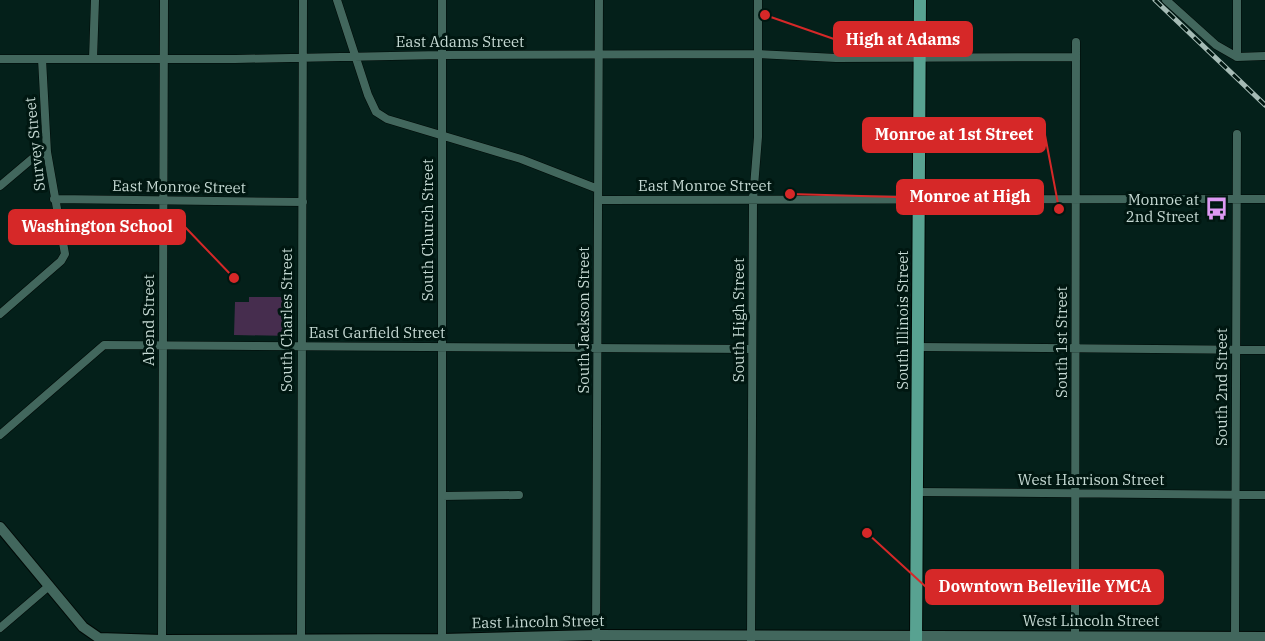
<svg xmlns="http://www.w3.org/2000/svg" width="1265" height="641" font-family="'IBM Plex Serif',serif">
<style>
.green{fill:#462d4e}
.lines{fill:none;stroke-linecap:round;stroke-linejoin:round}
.street-casing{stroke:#000906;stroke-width:9}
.secondary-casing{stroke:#000906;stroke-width:12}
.primary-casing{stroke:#000906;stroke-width:14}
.street{stroke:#42675d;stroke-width:8}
.secondary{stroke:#42675d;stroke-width:10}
.primary{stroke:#58a291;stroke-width:12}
.rail-casing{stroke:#a5bbb5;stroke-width:5}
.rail{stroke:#001711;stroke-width:3;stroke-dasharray:9;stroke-linecap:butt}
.labels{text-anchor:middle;stroke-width:6;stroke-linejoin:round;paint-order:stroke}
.street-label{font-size:15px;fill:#c5d9d3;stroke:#001711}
.poi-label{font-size:15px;fill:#c5d9d3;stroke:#001711;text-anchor:end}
.leader{fill:none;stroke:#d62828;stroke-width:2}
.callout-dot{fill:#d62828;stroke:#001711;stroke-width:2}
.callout{fill:#d62828;stroke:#d62828;stroke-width:2}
.callout-label{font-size:16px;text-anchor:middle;font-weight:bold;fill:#fff}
</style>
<rect width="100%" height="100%" fill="#04201a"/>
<!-- green -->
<path class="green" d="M 249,297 L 293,297 L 292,336 L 234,335 L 235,302 L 249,302 Z"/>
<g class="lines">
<defs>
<path id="street" d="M 337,0 L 368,95 L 376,112 L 387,119 L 521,159 L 598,189
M 442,0 L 442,641
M 1166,0 L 1216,45 L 1237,57 L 1265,56
M 1237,0 L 1237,57
M 0,59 L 235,59 L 441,55 L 759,54 L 836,58 L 1076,57
M 93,59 L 95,0
M 0,186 L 33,158 L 47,152
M 54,199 L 303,202
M 599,200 L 1265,199
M 0,314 L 61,261 L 65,254 L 47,152 L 42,59
M 918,347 L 1265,350
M 0,435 L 104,345 L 752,349
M 917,492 L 1265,495
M 442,496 L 519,495
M 0,628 L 49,586
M 301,639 L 303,0
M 1075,640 L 1076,42
M 1235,640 L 1237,134
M 162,641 L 164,0
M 596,641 L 599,0
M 751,641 L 753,199 L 758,137 L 758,0"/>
<path id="secondary" d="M 0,527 L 83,627 L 99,638 L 162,640 L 442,639 L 596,635 L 1265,637"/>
<path id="primary" d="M 916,641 L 920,0"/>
</defs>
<!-- street casing -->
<use href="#street" class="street-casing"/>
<!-- secondary casing -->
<use href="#secondary" class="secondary-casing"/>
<!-- primary casing -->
<use href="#primary" class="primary-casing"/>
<!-- street -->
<use href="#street" class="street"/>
<!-- secondary -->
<use href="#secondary" class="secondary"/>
<!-- primary -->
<use href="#primary" class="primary"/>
<defs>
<path id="rail" d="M 1155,0 L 1265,105"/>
</defs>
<!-- rail casing -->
<use href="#rail" class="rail-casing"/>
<!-- rail -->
<use href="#rail" class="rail"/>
</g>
<!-- icons -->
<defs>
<symbol id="bus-bare" viewBox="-9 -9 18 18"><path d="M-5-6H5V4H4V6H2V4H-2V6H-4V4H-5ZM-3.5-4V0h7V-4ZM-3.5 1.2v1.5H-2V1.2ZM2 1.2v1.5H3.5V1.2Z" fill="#dd99f3" stroke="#001711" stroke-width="2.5" paint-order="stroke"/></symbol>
</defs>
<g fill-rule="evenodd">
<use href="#bus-bare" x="1200" y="192" width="33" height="33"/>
</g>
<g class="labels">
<!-- street labels -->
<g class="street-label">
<text x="460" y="47">East Adams Street</text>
<text transform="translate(35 144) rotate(-96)" y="5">Survey Street</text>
<text x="705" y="191">East Monroe Street</text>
<text transform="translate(179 187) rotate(1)" y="5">East Monroe Street</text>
<text transform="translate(428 230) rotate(-90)" y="5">South Church Street</text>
<text transform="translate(149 320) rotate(-90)" y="5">Abend Street</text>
<text transform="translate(287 320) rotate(-90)" y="5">South Charles Street</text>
<text transform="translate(584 320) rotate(-90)" y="5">South Jackson Street</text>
<text transform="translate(739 320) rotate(-90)" y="5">South High Street</text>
<text transform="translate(903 320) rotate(-90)" y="5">South Illinois Street</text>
<text x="377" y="338">East Garfield Street</text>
<text transform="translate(1062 342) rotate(-90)" y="5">South 1st Street</text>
<text transform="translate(1222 387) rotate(-90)" y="5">South 2nd Street</text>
<text x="1091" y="485">West Harrison Street</text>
<text x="1091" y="626">West Lincoln Street</text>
<text transform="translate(538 622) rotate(-1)" y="5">East Lincoln Street</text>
</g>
<!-- poi labels -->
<g class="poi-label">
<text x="1199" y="205">Monroe at<tspan x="1199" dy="17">2nd Street</tspan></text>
</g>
</g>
<!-- callouts -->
<path class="leader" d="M765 15L834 39M1059 209L1045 135M790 194L897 197M234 278L185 227M867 533L926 587"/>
<g class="callout-dot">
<circle cx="765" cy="15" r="6"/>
<circle cx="1059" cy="209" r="6"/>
<circle cx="790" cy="194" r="6"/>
<circle cx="234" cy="278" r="6"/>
<circle cx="867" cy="533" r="6"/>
</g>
<g class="callout">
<rect x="834" y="22" width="138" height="34" rx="6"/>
<rect x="863" y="118" width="182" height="34" rx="6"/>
<rect x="897" y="180" width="146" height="34" rx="6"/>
<rect x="9" y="210" width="176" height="34" rx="6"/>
<rect x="926" y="570" width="237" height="34" rx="6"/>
</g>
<g class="callout-label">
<text x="903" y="45">High at Adams</text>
<text x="954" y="140">Monroe at 1st Street</text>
<text x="970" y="202">Monroe at High</text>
<text x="97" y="232">Washington School</text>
<text x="1045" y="592">Downtown Belleville YMCA</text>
</g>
</svg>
